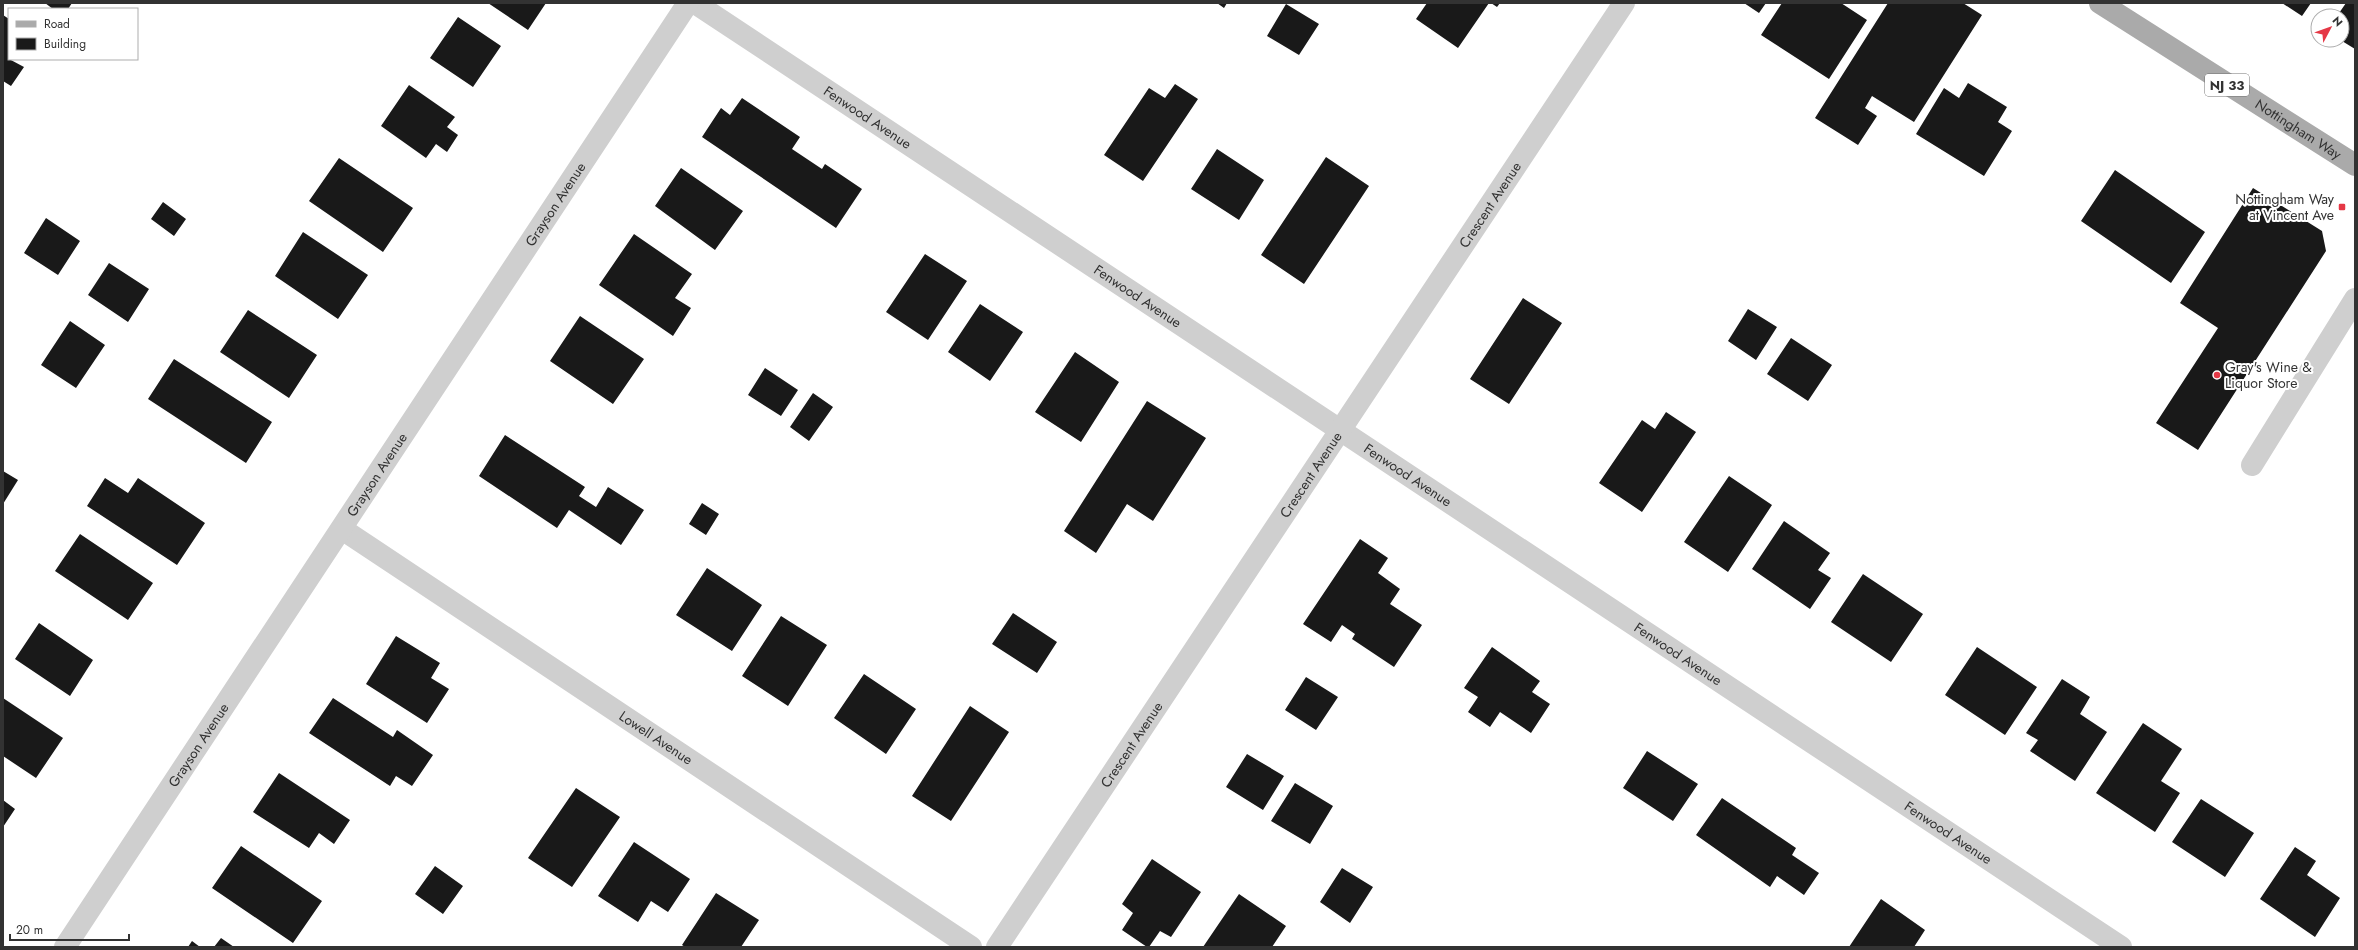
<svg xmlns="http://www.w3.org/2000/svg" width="2358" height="950" font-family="Jost,sans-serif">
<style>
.building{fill:#191919}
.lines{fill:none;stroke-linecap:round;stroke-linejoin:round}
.lane{stroke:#cfcfcf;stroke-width:22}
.street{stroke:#cfcfcf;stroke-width:22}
.primary{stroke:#aaa;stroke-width:22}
.poi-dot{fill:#e53846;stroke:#fff;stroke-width:1.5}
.labels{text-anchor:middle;stroke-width:4;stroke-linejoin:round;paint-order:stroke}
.shield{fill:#fff;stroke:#707070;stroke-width:1}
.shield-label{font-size:13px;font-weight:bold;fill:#323232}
.street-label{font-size:14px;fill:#323232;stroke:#fff}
.poi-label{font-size:14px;fill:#323232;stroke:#fff;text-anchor:end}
</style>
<rect width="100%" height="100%" fill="#fff"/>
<!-- building -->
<path class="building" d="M 45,3 L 72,3 L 68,9 L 53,9 Z
M 488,3 L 546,3 L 528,30 Z
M 1217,3 L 1227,3 L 1224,8 Z
M 1427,3 L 1489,3 L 1458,48 L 1416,19 Z
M 1491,3 L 1500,3 L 1497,7 Z
M 1744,3 L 1766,3 L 1759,13 Z
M 1782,3 L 1841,3 L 1867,20 L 1829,79 L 1761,35 Z
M 1888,3 L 1963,3 L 1982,15 L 1914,122 L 1872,96 L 1865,108 L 1877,116 L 1858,145 L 1815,118 Z
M 2282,3 L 2311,3 L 2302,16 Z
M 2346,3 L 2355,3 L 2355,49 L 2342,41 L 2342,16 L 2337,16 Z
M 1286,4 L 1319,24 L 1299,55 L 1267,36 Z
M 3,15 L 9,19 L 9,59 L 24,67 L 11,86 L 3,81 Z
M 458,17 L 501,46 L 473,87 L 430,58 Z
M 1968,83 L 2007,107 L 1998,122 L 2012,131 L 1984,176 L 1916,134 L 1944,88 L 1959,98 Z
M 1175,84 L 1198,99 L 1143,181 L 1104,155 L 1149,88 L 1165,98 Z
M 409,85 L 455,117 L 447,127 L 458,135 L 447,152 L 436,144 L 426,158 L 381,126 Z
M 742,98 L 800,137 L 792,149 L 822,169 L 825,164 L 862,189 L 836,228 L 702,137 L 721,108 L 730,115 Z
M 1217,149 L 1264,180 L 1239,220 L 1191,189 Z
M 1326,157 L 1369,186 L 1304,284 L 1261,255 Z
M 339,158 L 413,208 L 383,252 L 309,201 Z
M 681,168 L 743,211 L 715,250 L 655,206 Z
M 2115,170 L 2205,232 L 2171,283 L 2081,221 Z
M 2253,188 L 2322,231 L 2326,251 L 2198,450 L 2156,423 L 2218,328 L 2180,303 Z
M 163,202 L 186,219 L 174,236 L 151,219 Z
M 46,218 L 80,241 L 58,275 L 24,253 Z
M 303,232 L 368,275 L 338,319 L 275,276 Z
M 634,234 L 692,274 L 675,298 L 691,308 L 673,336 L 599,285 Z
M 925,254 L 967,281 L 928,340 L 886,312 Z
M 109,263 L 149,289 L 128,322 L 88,295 Z
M 1523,298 L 1562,323 L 1509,404 L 1470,379 Z
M 980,304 L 1023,332 L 990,381 L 948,352 Z
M 1748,309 L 1777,327 L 1756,360 L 1728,341 Z
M 248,310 L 317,355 L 289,398 L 220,352 Z
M 580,316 L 644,359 L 613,404 L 550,361 Z
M 70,321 L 105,345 L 76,388 L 41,365 Z
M 1791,338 L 1832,365 L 1808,401 L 1767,374 Z
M 1075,352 L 1119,382 L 1081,442 L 1035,412 Z
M 174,359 L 272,422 L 246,463 L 148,399 Z
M 765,368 L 798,390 L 781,416 L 748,395 Z
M 813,393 L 833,407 L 809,441 L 790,427 Z
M 1147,401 L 1206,438 L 1153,521 L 1127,504 L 1096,553 L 1064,531 Z
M 1666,412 L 1696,432 L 1642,512 L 1599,483 L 1642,420 L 1655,429 Z
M 505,435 L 585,487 L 579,496 L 596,507 L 608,487 L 644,510 L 621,545 L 569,510 L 557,528 L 479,476 Z
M 3,471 L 18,480 L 3,504 Z
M 1729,476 L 1772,505 L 1728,572 L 1684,542 Z
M 105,478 L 128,493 L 138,478 L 205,523 L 177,565 L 87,506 Z
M 702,503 L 719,514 L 706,535 L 689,524 Z
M 1784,521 L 1830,553 L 1818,570 L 1831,578 L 1810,609 L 1752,569 Z
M 80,534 L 153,583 L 128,620 L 55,571 Z
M 1360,539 L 1388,558 L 1378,573 L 1400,589 L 1390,604 L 1422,625 L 1394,667 L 1352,639 L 1355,634 L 1342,625 L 1331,642 L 1303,624 Z
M 707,568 L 762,605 L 732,651 L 676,615 Z
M 1863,574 L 1923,614 L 1891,662 L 1831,622 Z
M 1013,613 L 1057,642 L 1037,673 L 992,644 Z
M 781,616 L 827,645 L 788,706 L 742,676 Z
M 39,623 L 93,660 L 70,696 L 15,659 Z
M 396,636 L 440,663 L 431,678 L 449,689 L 427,723 L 366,684 Z
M 1492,647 L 1540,681 L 1532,692 L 1550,704 L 1531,733 L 1500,712 L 1490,727 L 1468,712 L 1478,697 L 1464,688 Z
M 1977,647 L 2037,687 L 2005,735 L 1945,695 Z
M 864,674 L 916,709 L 886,754 L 834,718 Z
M 1306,677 L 1338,697 L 1316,730 L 1285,710 Z
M 2062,679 L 2090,697 L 2080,714 L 2107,732 L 2075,781 L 2030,751 L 2038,740 L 2026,733 Z
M 3,698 L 63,738 L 36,778 L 3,756 Z
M 333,698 L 393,737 L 397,730 L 433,755 L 412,786 L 396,776 L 390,786 L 309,733 Z
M 970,706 L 1009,732 L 951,821 L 912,796 Z
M 2143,723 L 2182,749 L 2161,781 L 2180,793 L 2155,832 L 2096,793 Z
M 1647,751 L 1698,784 L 1673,821 L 1623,788 Z
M 1247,754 L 1284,776 L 1263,810 L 1226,787 Z
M 279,773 L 350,820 L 334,844 L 319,833 L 309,848 L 253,812 Z
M 1295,783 L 1333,806 L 1310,844 L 1271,821 Z
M 576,788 L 620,817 L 572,887 L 528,858 Z
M 1722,798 L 1796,848 L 1792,855 L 1819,873 L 1804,895 L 1777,876 L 1770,887 L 1696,835 Z
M 2201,799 L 2254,833 L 2225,877 L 2172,842 Z
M 3,800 L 15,809 L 3,827 Z
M 634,842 L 690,879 L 668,912 L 651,901 L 638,922 L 598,896 Z
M 241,846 L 322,901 L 293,943 L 212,888 Z
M 2295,847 L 2316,861 L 2307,875 L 2340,898 L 2315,937 L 2260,899 Z
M 1152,859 L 1201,892 L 1171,937 L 1160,931 L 1149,947 L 1147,947 L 1122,930 L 1133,913 L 1122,904 Z
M 435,866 L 463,886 L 443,914 L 415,894 Z
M 1342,868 L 1373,887 L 1350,923 L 1320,902 Z
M 716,893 L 759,920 L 741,947 L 685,947 L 682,945 Z
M 1239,894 L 1286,926 L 1272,947 L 1203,947 Z
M 1881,899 L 1925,930 L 1914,947 L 1849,947 Z
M 221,938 L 234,947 L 214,947 Z
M 192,941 L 200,947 L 188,947 Z"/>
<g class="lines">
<!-- lane -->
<path class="lane" d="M 2252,465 L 2355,299"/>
<!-- street -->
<g class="street">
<path id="s1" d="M 695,3 L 2121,947"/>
<path id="s2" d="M 342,529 L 971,947"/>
<path id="s3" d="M 65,947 L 688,3"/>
<path id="s4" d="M 997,947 L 1624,3"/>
</g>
<!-- primary -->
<path class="primary" id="s5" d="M 2100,3 L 2355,165"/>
</g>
<!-- markers -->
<g class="poi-dot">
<rect x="2338" y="203" width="8" height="8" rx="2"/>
<circle cx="2217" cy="375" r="4"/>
</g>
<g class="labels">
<!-- shield labels -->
<rect class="shield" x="2205" y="74" width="44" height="22" rx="3"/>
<g class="shield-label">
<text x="2227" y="90">NJ 33</text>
</g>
<!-- street labels -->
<g class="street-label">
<text dy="5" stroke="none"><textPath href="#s1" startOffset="207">Fenwood Avenue</textPath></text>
<text dy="5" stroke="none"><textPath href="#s5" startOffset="235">Nottingham Way</textPath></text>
<text dy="5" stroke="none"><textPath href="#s3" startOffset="890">Grayson Avenue</textPath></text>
<text dy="5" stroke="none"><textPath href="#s4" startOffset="891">Crescent Avenue</textPath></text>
<text dy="5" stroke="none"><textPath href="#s1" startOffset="531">Fenwood Avenue</textPath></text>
<text dy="5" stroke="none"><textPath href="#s3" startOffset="566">Grayson Avenue</textPath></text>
<text dy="5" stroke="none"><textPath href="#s4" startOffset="567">Crescent Avenue</textPath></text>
<text dy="5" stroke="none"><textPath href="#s1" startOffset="855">Fenwood Avenue</textPath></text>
<text dy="5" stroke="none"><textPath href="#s1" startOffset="1179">Fenwood Avenue</textPath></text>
<text dy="5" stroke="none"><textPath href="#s2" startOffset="377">Lowell Avenue</textPath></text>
<text dy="5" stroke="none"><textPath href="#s4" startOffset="243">Crescent Avenue</textPath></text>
<text dy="5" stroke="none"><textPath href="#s3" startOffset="242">Grayson Avenue</textPath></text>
<text dy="5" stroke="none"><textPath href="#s1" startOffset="1503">Fenwood Avenue</textPath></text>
</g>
<!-- poi labels -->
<g class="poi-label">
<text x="2334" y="204">Nottingham Way<tspan x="2334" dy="16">at Vincent Ave</tspan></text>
<text x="2225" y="372" text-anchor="start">Gray's Wine &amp;<tspan x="2225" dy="16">Liquor Store</tspan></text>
</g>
</g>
<!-- border -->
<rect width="2358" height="950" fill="none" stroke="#323232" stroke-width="8"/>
<!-- legend -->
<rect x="8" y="8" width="130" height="52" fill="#ffffff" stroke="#adadad"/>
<rect x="16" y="21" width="20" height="6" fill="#aaaaaa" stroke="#adadad"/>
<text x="44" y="28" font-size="12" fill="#323232">Road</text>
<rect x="16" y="38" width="20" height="12" fill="#191919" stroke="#adadad"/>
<text x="44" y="48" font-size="12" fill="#323232">Building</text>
<!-- north arrow -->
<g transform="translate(2330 28) rotate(49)"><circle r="19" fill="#ffffff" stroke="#adadad"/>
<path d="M0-3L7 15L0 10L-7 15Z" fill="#e53846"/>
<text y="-6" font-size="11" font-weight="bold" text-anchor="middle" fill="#323232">N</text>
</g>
<!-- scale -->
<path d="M10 934v6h119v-6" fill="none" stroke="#323232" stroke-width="2"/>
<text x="16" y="934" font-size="12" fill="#323232" stroke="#ffffff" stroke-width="3" paint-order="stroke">20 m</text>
</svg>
